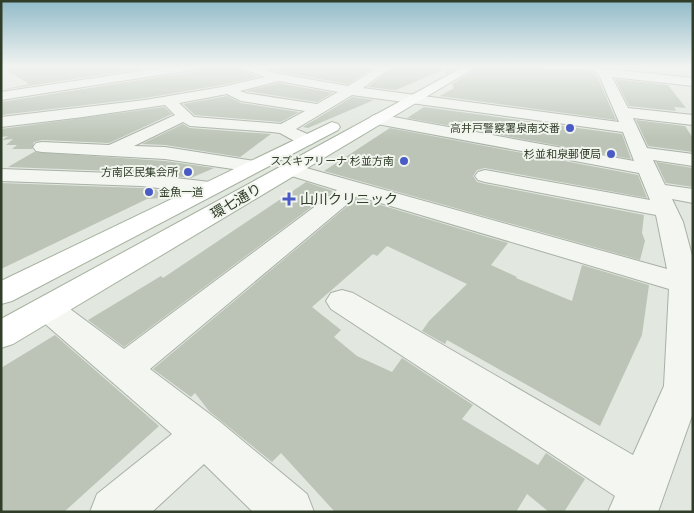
<svg xmlns="http://www.w3.org/2000/svg" width="694" height="513" font-family="'Noto Sans','Noto Sans JP',sans-serif">
<style>
.building{fill:#bbc4b6}
.lines{fill:none;stroke-linecap:round;stroke-linejoin:round}
.minor-casing{stroke:#a9b1a5;stroke-width:2}
.major-casing{stroke:#a6b29f;stroke-width:2}
.minor{fill:#f3f6f1;fill-rule:evenodd}
.major{fill:#fff;fill-rule:evenodd}
.poi-dot{fill:#4a5bc6;stroke:#f1f5ee;stroke-width:2}
.labels{text-anchor:middle;stroke-width:4;stroke-linejoin:round;paint-order:stroke}
.far-poi-label{font-size:11px;fill:#303d29;stroke:#f1f5ee;text-anchor:end}
.poi-label{font-size:14px;fill:#303d29;stroke:#f1f5ee;text-anchor:start}
.street-label{font-size:14px;fill:#303d29;stroke:#f1f5ee}
</style>
<rect width="100%" height="100%" fill="#e2e7df"/>
<!-- building -->
<path class="building" d="M 2,67 L 154,67 L 1,90 L 29,84 Z
M 198,67 L 236,67 L 258,77 L 222,85 L 145,98 L 1,115 L 1,102 L 191,72 Z
M 263,67 L 375,67 L 348,84 L 279,72 Z
M 393,67 L 459,67 L 447,74 L 445,69 L 396,90 L 368,87 Z
M 478,67 L 589,69 L 597,76 L 616,120 L 440,96 L 454,88 L 452,84 Z
M 615,79 L 668,85 L 686,108 L 674,107 L 676,111 L 629,106 Z
M 279,83 L 333,93 L 317,102 L 246,91 Z
M 227,96 L 241,103 L 299,112 L 281,122 L 195,115 L 183,104 Z
M 352,97 L 374,100 L 308,128 L 303,127 Z
M 164,107 L 172,114 L 109,143 L 42,140 L 34,142 L 32,149 L 12,149 L 17,145 L 6,145 L 13,139 L 2,140 L 8,136 L 1,137 L 1,129 Z
M 424,107 L 622,134 L 631,159 L 407,118 Z
M 636,120 L 685,126 L 693,138 L 693,152 L 648,146 Z
M 183,124 L 190,128 L 271,134 L 240,157 L 165,145 L 142,144 Z
M 390,128 L 638,175 L 647,198 L 485,168 L 477,170 L 473,176 L 477,182 L 485,184 L 644,215 L 642,233 L 645,241 L 640,260 L 324,171 Z
M 34,152 L 165,161 L 214,168 L 191,178 L 141,172 L 8,167 Z
M 656,162 L 693,168 L 693,187 L 666,183 Z
M 306,182 L 333,191 L 124,347 L 88,320 L 161,276 L 163,278 Z
M 1,183 L 141,188 L 166,191 L 159,198 L 147,199 L 1,269 Z
M 357,198 L 508,243 L 491,265 L 517,277 L 516,278 L 572,301 L 582,265 L 649,285 L 642,335 L 600,426 L 447,340 L 445,344 L 422,331 L 429,321 L 467,284 L 387,246 L 377,256 L 373,254 L 312,307 L 341,330 L 334,337 L 357,356 L 392,372 L 402,358 L 473,405 L 462,419 L 538,465 L 546,453 L 585,479 L 564,512 L 549,512 L 527,494 L 516,512 L 335,512 L 281,453 L 272,462 L 209,411 L 195,393 L 191,397 L 153,369 Z
M 55,335 L 159,426 L 64,512 L 1,512 L 1,368 Z"/>
<g class="lines">
<defs>
<path id="minor" d="M 168,67 L 196,67 L 191,70 L 1,100 L 1,92 Z
M 238,67 L 256,67 L 279,74 L 348,86 L 379,67 L 391,67 L 363,88 L 619,122 L 599,75 L 590,67 L 693,78 L 693,86 L 612,77 L 628,108 L 693,115 L 693,125 L 633,118 L 647,148 L 693,154 L 693,166 L 653,160 L 665,185 L 693,189 L 693,203 L 672,199 L 683,222 L 693,259 L 693,413 L 658,512 L 608,512 L 615,496 L 331,309 L 326,301 L 331,293 L 342,290 L 353,293 L 633,455 L 664,386 L 669,289 L 357,196 L 150,369 L 219,421 L 307,494 L 314,512 L 253,512 L 204,464 L 152,512 L 90,512 L 97,494 L 172,434 L 36,316 L 31,308 L 36,300 L 47,297 L 58,300 L 124,349 L 337,190 L 285,174 L 282,170 L 285,166 L 292,164 L 667,269 L 656,215 L 485,182 L 478,180 L 475,176 L 478,172 L 485,170 L 650,200 L 639,173 L 377,124 L 372,122 L 369,119 L 372,116 L 377,114 L 634,161 L 623,132 L 352,95 L 296,129 L 312,136 L 315,140 L 312,144 L 306,145 L 300,144 L 280,133 L 272,132 L 190,126 L 183,122 L 134,146 L 165,147 L 260,162 L 263,166 L 260,170 L 253,172 L 165,159 L 42,152 L 36,151 L 33,147 L 36,143 L 42,142 L 109,145 L 175,115 L 165,105 L 83,117 L 1,127 L 1,117 L 145,100 L 222,87 L 265,77 ZM 279,81 L 338,92 L 317,104 L 245,93 L 240,91 ZM 227,94 L 241,101 L 305,111 L 281,124 L 194,117 L 179,103 Z
M 1,169 L 141,174 L 210,182 L 218,183 L 221,188 L 218,193 L 210,194 L 141,186 L 1,181 Z"/>
<path id="major" d="M 463,67 L 476,67 L 13,344 L 1,348 L 1,319 Z
M 332,122 L 338,124 L 340,127 L 338,130 L 12,301 L 1,304 L 1,281 Z"/>
</defs>
<!-- minor casing -->
<use href="#minor" class="minor-casing"/>
<!-- major casing -->
<use href="#major" class="major-casing"/>
<!-- minor -->
<use href="#minor" class="minor"/>
<!-- major -->
<use href="#major" class="major"/>
</g>
<!-- sky -->
<linearGradient id="sky" x2="0" y2="1"><stop stop-color="#91bbc9"/><stop offset="0.48" stop-color="#f2f4f1"/><stop offset="1" stop-color="#f2f4f1" stop-opacity="0"/></linearGradient>
<rect width="694" height="139" fill="url(#sky)"/>
<!-- markers -->
<g class="poi-dot">
<circle cx="570" cy="128" r="5"/>
<circle cx="611" cy="154" r="5"/>
<circle cx="404" cy="161" r="5"/>
<circle cx="188" cy="172" r="5"/>
<circle cx="149" cy="192" r="5"/>
<path d="M286.5 191.5h5v5h5v5h-5v5h-5v-5h-5v-5h5z"/>
</g>
<g class="labels">
<!-- far-poi labels -->
<g class="far-poi-label">
<text x="560" y="132">高井戸警察署泉南交番</text>
<text x="601" y="158">杉並和泉郵便局</text>
<text x="394" y="165">スズキアリーナ 杉並方南</text>
<text x="178" y="176">方南区民集会所</text>
<text x="159" y="196" text-anchor="start">金魚一道</text>
</g>
<!-- poi labels -->
<g class="poi-label">
<text x="300" y="204">山川クリニック</text>
</g>
<!-- street labels -->
<g class="street-label">
<text transform="translate(236 201) rotate(-30)" y="5">環七通り</text>
</g>
</g>
<!-- border -->
<rect width="694" height="513" fill="none" stroke="#303d29" stroke-width="5"/>
</svg>
